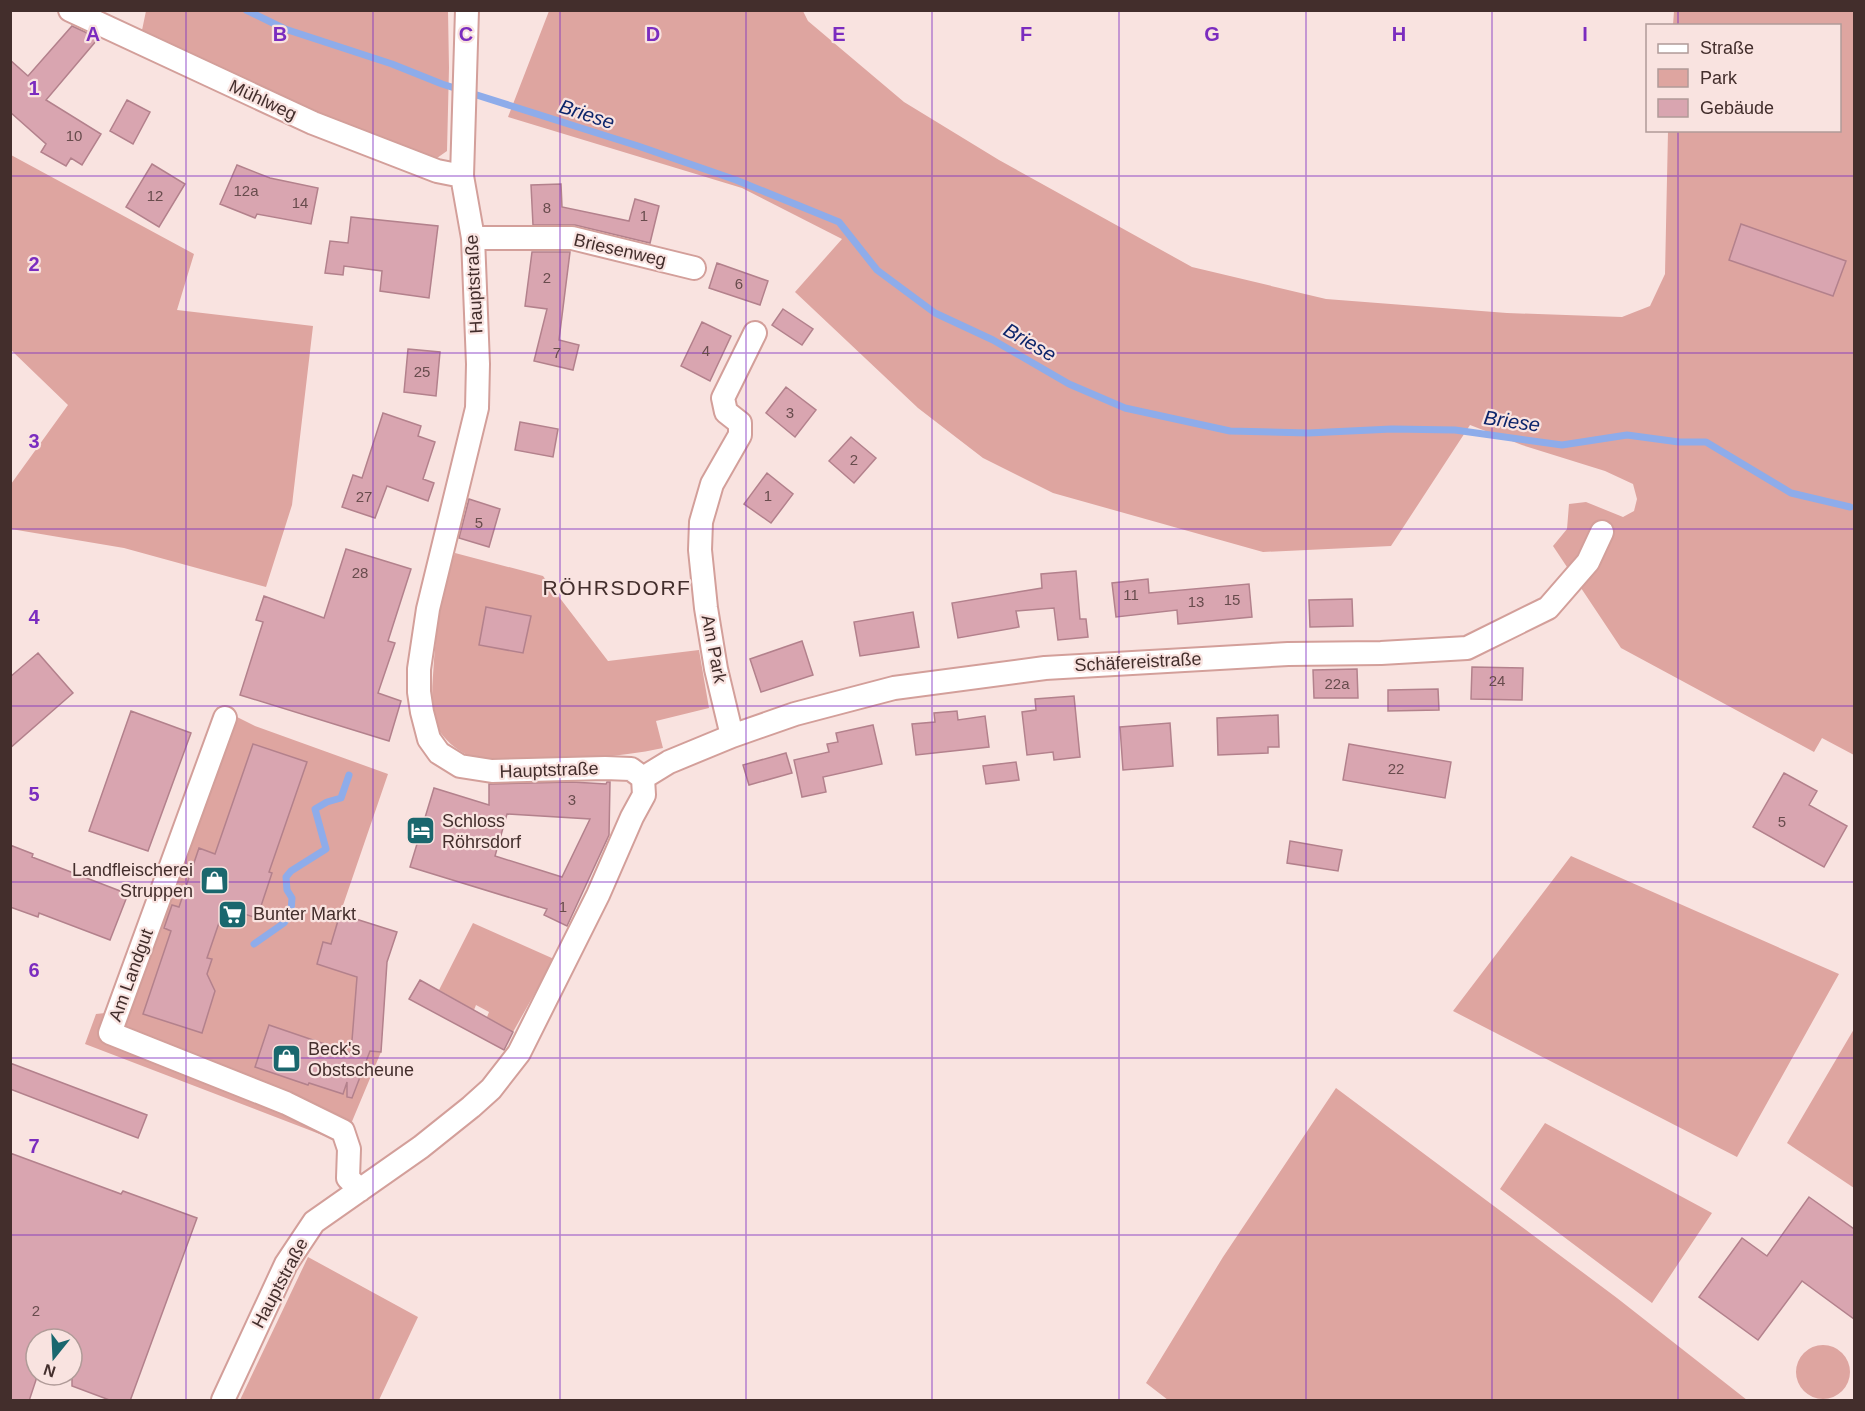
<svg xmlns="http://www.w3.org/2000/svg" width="1865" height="1411" font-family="Helvetica,sans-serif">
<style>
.green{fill:#dea5a0}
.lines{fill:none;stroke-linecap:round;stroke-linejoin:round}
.stream{stroke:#8eacea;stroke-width:7}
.building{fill:#d9a5b0;stroke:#b3818c;stroke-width:1.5;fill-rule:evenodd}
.minor-casing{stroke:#d39f9a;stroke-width:26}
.minor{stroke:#fff;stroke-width:22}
.grid{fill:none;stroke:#7b2cbf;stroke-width:1.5;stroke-opacity:0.55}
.labels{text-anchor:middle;stroke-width:4.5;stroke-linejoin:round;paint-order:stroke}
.number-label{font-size:15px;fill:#684c4d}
.street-label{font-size:18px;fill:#432e2c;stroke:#f9e3e0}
.poi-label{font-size:18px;fill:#432e2c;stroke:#f9e3e0;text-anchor:start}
.water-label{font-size:20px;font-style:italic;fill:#0c256b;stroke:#f9e3e0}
.quarter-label{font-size:21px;letter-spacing:1.5px;fill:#432e2c;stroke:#f9e3e0}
.grid-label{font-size:20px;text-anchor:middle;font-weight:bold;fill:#7b2cbf;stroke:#f9e3e0;stroke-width:4.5;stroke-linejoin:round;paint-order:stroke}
</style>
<rect width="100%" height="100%" fill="#f9e3e0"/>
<!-- green -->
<path class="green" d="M 146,11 L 448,11 L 449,68 L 447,151 L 437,158 L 416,154 L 356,131 L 141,35 Z
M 549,11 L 803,11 L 808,21 L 904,102 L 999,160 L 1192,267 L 1326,299 L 1507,313 L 1622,317 L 1650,306 L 1665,274 L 1668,131 L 1840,130 L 1840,26 L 1673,25 L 1674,11 L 1854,11 L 1854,755 L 1822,738 L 1814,752 L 1621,648 L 1553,546 L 1567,529 L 1569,504 L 1586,502 L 1623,517 L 1634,511 L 1637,499 L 1633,484 L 1605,471 L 1522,445 L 1470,425 L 1391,546 L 1263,552 L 1053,493 L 983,458 L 918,408 L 795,292 L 842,239 L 742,188 L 508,117 Z
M 11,155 L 194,254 L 177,310 L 313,326 L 292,505 L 266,587 L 124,548 L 11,529 L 11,484 L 68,405 L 11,350 Z
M 455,553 L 543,576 L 608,661 L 699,650 L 709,708 L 656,721 L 663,748 C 616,758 569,760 522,760 C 505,759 488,762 472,757 C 459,752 448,743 440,732 C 428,712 433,682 434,660 C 437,622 442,588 455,553 Z
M 217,707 L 255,726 L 388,774 L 340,914 L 397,932 L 387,962 L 381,1052 L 343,1143 L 85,1044 L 96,1014 L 105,1013 Z
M 1571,856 L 1839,974 L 1737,1157 L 1453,1011 Z
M 473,923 L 554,959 L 513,1032 L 487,1017 L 489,1012 L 476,1005 L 474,1010 L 439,990 Z
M 1854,1029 L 1854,1188 L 1787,1143 Z
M 1336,1088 L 1617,1298 L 1747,1400 L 1168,1400 L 1146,1383 L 1223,1257 Z
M 1545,1123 L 1712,1213 L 1652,1303 L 1500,1189 Z
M 308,1257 L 418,1317 L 379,1400 L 240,1400 Z
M1796 1372a27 27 0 1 1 54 0a27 27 0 1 1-54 0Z"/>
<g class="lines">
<!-- stream -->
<path class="stream" d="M 246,10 L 285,29 L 392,64 L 442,84 L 638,146 L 736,180 L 839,222 L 877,270 L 935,313 L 993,340 L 1069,384 L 1125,408 L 1230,431 L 1308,433 L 1392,429 L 1455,430 L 1562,445 L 1627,435 L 1679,442 L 1706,442 L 1791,493 L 1850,507
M 254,944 L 284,923 L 291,911 L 292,898 L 287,890 L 286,877 L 291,871 L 326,849 L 315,809 L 327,802 L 341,798 L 349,775"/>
</g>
<!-- building -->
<path class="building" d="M 72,26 L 85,32 L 96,41 L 46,100 L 101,134 L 82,165 L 71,158 L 66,166 L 41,152 L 46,144 L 10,112 L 10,60 L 28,76 Z
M 127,100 L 150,112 L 133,144 L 110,131 Z
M 152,164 L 185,184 L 159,227 L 126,207 Z
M 237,165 L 270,178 L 318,188 L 311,224 L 257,214 L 255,218 L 220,204 Z
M 561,184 L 562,207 L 629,221 L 635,199 L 659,206 L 650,243 L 575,225 L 533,225 L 531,185 Z
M 351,217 L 438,226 L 429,298 L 380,291 L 382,271 L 344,266 L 343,275 L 325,273 L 330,241 L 348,243 Z
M 1741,224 L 1846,261 L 1833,296 L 1729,260 Z
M 532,252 L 570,252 L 559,340 L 579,345 L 573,370 L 534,361 L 547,309 L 525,306 Z
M 717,263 L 768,281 L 760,305 L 709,288 Z
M 783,309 L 813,329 L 802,345 L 772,325 Z
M 702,322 L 731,336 L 710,381 L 681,366 Z
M 408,349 L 440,352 L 436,396 L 404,392 Z
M 786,387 L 816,410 L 795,437 L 766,413 Z
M 383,413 L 421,426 L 418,436 L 435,442 L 423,479 L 434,483 L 428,501 L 387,486 L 375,518 L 342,507 L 353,475 L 362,478 Z
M 520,422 L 558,429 L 553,457 L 515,450 Z
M 851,437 L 876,458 L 854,483 L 829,461 Z
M 767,473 L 793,494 L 771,523 L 744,504 Z
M 469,499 L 500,509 L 489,547 L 459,538 Z
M 346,549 L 411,569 L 388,641 L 395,643 L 378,693 L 401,701 L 389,741 L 240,695 L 263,622 L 256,620 L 264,596 L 324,618 Z
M 1076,571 L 1080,619 L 1086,619 L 1088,637 L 1058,640 L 1054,608 L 1016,611 L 1019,627 L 958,638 L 952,603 L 1042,588 L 1041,574 Z
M 1148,579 L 1149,593 L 1249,584 L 1252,617 L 1178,624 L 1177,610 L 1116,617 L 1112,583 Z
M 1352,599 L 1353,626 L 1310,627 L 1309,600 Z
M 486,607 L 531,616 L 523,653 L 479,645 Z
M 913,612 L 919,647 L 860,656 L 854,622 Z
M 802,641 L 813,675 L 761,692 L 750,659 Z
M 38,653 L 73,693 L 10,748 L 10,677 Z
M 1472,667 L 1523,668 L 1522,700 L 1471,699 Z
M 1357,669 L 1358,698 L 1314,698 L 1313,670 Z
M 1438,689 L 1439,710 L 1388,711 L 1388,690 Z
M 1074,696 L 1080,757 L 1054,760 L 1053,752 L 1027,755 L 1022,712 L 1036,710 L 1035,699 Z
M 131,711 L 191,733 L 148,851 L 89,831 Z
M 957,711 L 958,720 L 985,716 L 989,747 L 916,755 L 912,724 L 935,722 L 934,713 Z
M 1278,715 L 1279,747 L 1268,747 L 1268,753 L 1218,755 L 1217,718 Z
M 1170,723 L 1173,766 L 1123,770 L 1120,727 Z
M 873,725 L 882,764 L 823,777 L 826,792 L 802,797 L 794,760 L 829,752 L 827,744 L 838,742 L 836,733 Z
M 253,744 L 307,762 L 269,872 L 272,873 L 257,918 L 229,909 L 227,916 L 222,914 L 207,958 L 212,959 L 207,974 L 215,991 L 202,1033 L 143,1014 L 171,931 L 164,928 L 172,905 L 179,907 L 199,848 L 215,854 Z
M 1349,744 L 1451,762 L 1445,798 L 1343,780 Z
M 786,753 L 792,773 L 749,785 L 743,765 Z
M 1016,762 L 1019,780 L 986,784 L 983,766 Z
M 1784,773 L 1817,791 L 1809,805 L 1847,826 L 1824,867 L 1753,827 Z
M 572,782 L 606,784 L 607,782 L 610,782 L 609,835 L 567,926 L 544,915 L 547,909 L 410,867 L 434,788 L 489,805 L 489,784 ZM 507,814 L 590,819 L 562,877 L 495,856 Z
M 1290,841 L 1342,850 L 1338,871 L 1287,863 Z
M 10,845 L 33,854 L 32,857 L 128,894 L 110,940 L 39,913 L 38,917 L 10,907 Z
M 340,914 L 397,932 L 387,962 L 381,1052 L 370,1051 L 352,1098 L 347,1097 L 347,1082 L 343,1094 L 309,1083 L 308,1085 L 255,1067 L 269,1025 L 351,1053 L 357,977 L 317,964 L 323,942 L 331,944 Z
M 420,980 L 513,1032 L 504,1050 L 409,999 Z
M 10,1063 L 147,1115 L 138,1138 L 10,1089 Z
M 10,1153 L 121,1194 L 123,1191 L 197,1218 L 130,1401 L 112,1401 L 72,1386 L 72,1339 L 36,1339 L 36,1380 L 29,1401 L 10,1401 Z
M 1809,1197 L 1854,1229 L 1854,1319 L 1802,1281 L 1758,1340 L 1699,1297 L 1742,1238 L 1767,1256 Z"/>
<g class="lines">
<defs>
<path id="minor" d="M 70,10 L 313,123 L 437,171 L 462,176
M 473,238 L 572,238 L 694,268
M 225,718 L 110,1033 L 286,1103 L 343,1131 L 349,1149 L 348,1178 L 360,1190
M 732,736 L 716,669 L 706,608 L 700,550 L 701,522 L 712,484 L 740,435 L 740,423 L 726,412 L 723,398 L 755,333
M 643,778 L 669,762 L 732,736 L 795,714 L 894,688 L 1045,668 L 1288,654 L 1381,653 L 1467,648 L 1548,608 L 1588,562 L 1602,532
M 223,1400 L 286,1264 L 314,1222 L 421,1147 L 471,1107 L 491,1089 L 519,1053 L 598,895 L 632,817 L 644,795 L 643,778 L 631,769 L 605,768 L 492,771 L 460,766 L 439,753 L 429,739 L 422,712 L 419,692 L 419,669 L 428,609 L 477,408 L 478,364 L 473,238 L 462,176 L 467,10"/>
</defs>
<!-- minor casing -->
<use href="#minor" class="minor-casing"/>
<!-- minor -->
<use href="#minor" class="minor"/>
</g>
<!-- grid -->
<path class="grid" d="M 186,10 L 186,1400M 373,10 L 373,1400M 560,10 L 560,1400M 746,10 L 746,1400M 932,10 L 932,1400M 1119,10 L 1119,1400M 1306,10 L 1306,1400M 1492,10 L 1492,1400M 1678,10 L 1678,26M 1678,130 L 1678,1400M 10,176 L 1854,176M 10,353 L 1854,353M 10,529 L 1854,529M 10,706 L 1854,706M 10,882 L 1854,882M 10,1058 L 1854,1058M 10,1235 L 1854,1235"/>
<!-- icons -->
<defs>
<symbol id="hotel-square" viewBox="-11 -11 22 22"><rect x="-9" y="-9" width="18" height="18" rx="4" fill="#1a676e" stroke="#f9e3e0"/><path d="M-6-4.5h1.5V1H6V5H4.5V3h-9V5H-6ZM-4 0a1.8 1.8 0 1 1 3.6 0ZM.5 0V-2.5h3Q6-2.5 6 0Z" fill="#fff"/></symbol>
<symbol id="shop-square" viewBox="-11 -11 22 22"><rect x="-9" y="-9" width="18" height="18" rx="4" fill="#1a676e" stroke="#f9e3e0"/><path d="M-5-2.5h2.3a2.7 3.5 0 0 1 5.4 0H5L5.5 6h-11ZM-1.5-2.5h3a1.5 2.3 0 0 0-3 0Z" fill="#fff"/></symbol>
<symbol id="supermarket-square" viewBox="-11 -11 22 22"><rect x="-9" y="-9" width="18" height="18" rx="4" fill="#1a676e" stroke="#f9e3e0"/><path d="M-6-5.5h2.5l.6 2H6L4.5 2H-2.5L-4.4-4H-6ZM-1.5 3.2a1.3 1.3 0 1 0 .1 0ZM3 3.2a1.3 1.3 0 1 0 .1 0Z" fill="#fff"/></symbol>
</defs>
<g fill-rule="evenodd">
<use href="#hotel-square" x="404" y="814" width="33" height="33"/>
<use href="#shop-square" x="198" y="864" width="33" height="33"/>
<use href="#supermarket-square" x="216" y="898" width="33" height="33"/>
<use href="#shop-square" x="270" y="1042" width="33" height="33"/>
</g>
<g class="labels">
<!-- number labels -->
<g class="number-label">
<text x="74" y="141">10</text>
<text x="246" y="196">12a</text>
<text x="155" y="201">12</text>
<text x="300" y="208">14</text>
<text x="547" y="213">8</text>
<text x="644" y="221">1</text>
<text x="547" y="283">2</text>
<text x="739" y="289">6</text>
<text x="706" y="356">4</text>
<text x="557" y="358">7</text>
<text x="422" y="377">25</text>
<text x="790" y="418">3</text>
<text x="854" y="465">2</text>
<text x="768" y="501">1</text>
<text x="364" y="502">27</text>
<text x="479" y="528">5</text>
<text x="360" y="578">28</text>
<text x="1131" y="600">11</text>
<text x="1232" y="605">15</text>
<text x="1196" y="607">13</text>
<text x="1497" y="686">24</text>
<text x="1337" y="689">22a</text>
<text x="1396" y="774">22</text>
<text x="572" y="805">3</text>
<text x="1782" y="827">5</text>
<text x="563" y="912">1</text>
<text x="36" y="1316">2</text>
</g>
<!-- street labels -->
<g class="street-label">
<text transform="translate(263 100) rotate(25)" y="6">Mühlweg</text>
<text transform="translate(620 250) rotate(13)" y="6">Briesenweg</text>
<text transform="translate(474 284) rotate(-93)" y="6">Hauptstraße</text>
<text transform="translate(714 649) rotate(79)" y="6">Am Park</text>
<text transform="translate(1138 662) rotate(-3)" y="6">Schäfereistraße</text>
<text transform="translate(549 770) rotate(-2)" y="6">Hauptstraße</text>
<text transform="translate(131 975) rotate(-70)" y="6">Am Landgut</text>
<text transform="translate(280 1283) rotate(-62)" y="6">Hauptstraße</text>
</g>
<!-- poi labels -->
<g class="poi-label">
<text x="442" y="827">Schloss<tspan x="442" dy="21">Röhrsdorf</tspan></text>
<text x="193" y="876" text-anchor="end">Landfleischerei<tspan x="193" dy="21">Struppen</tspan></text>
<text x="253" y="920">Bunter Markt</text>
<text x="308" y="1055">Beck's<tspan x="308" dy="21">Obstscheune</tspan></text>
</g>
<!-- water labels -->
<g class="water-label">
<text transform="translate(587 114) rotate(18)" y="7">Briese</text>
<text transform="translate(1030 342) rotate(30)" y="7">Briese</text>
<text transform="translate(1512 421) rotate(8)" y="7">Briese</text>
</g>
<!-- quarter labels -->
<g class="quarter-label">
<text x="617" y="595">RÖHRSDORF</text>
</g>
</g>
<g class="grid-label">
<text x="93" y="41">A</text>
<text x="280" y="41">B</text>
<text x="466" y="41">C</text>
<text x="653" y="41">D</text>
<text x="839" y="41">E</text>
<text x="1026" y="41">F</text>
<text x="1212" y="41">G</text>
<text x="1399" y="41">H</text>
<text x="1585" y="41">I</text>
<text x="34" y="95">1</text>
<text x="34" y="271">2</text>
<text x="34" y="448">3</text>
<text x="34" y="624">4</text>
<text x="34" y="801">5</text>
<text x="34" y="977">6</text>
<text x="34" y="1153">7</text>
</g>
<!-- border -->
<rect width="1865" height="1411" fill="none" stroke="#432e2c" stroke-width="24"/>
<!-- legend -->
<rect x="1646" y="24" width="195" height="108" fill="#f9e3e0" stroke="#b09b98" stroke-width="1.5"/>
<rect x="1658" y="44" width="30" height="9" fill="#ffffff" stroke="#b09b98" stroke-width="1.5"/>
<text x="1700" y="54" font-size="18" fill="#432e2c">Straße</text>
<rect x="1658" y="69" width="30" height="18" fill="#dea5a0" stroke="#b09b98" stroke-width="1.5"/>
<text x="1700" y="84" font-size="18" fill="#432e2c">Park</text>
<rect x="1658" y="99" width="30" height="18" fill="#d9a5b0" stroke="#b09b98" stroke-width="1.5"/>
<text x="1700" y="114" font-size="18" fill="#432e2c">Gebäude</text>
<!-- north arrow -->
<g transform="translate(54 1357) rotate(198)"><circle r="28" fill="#f9e3e0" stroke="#b09b98" stroke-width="1.5"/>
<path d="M0-4.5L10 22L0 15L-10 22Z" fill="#1a676e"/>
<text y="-9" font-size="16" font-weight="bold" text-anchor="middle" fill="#432e2c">N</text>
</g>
</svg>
